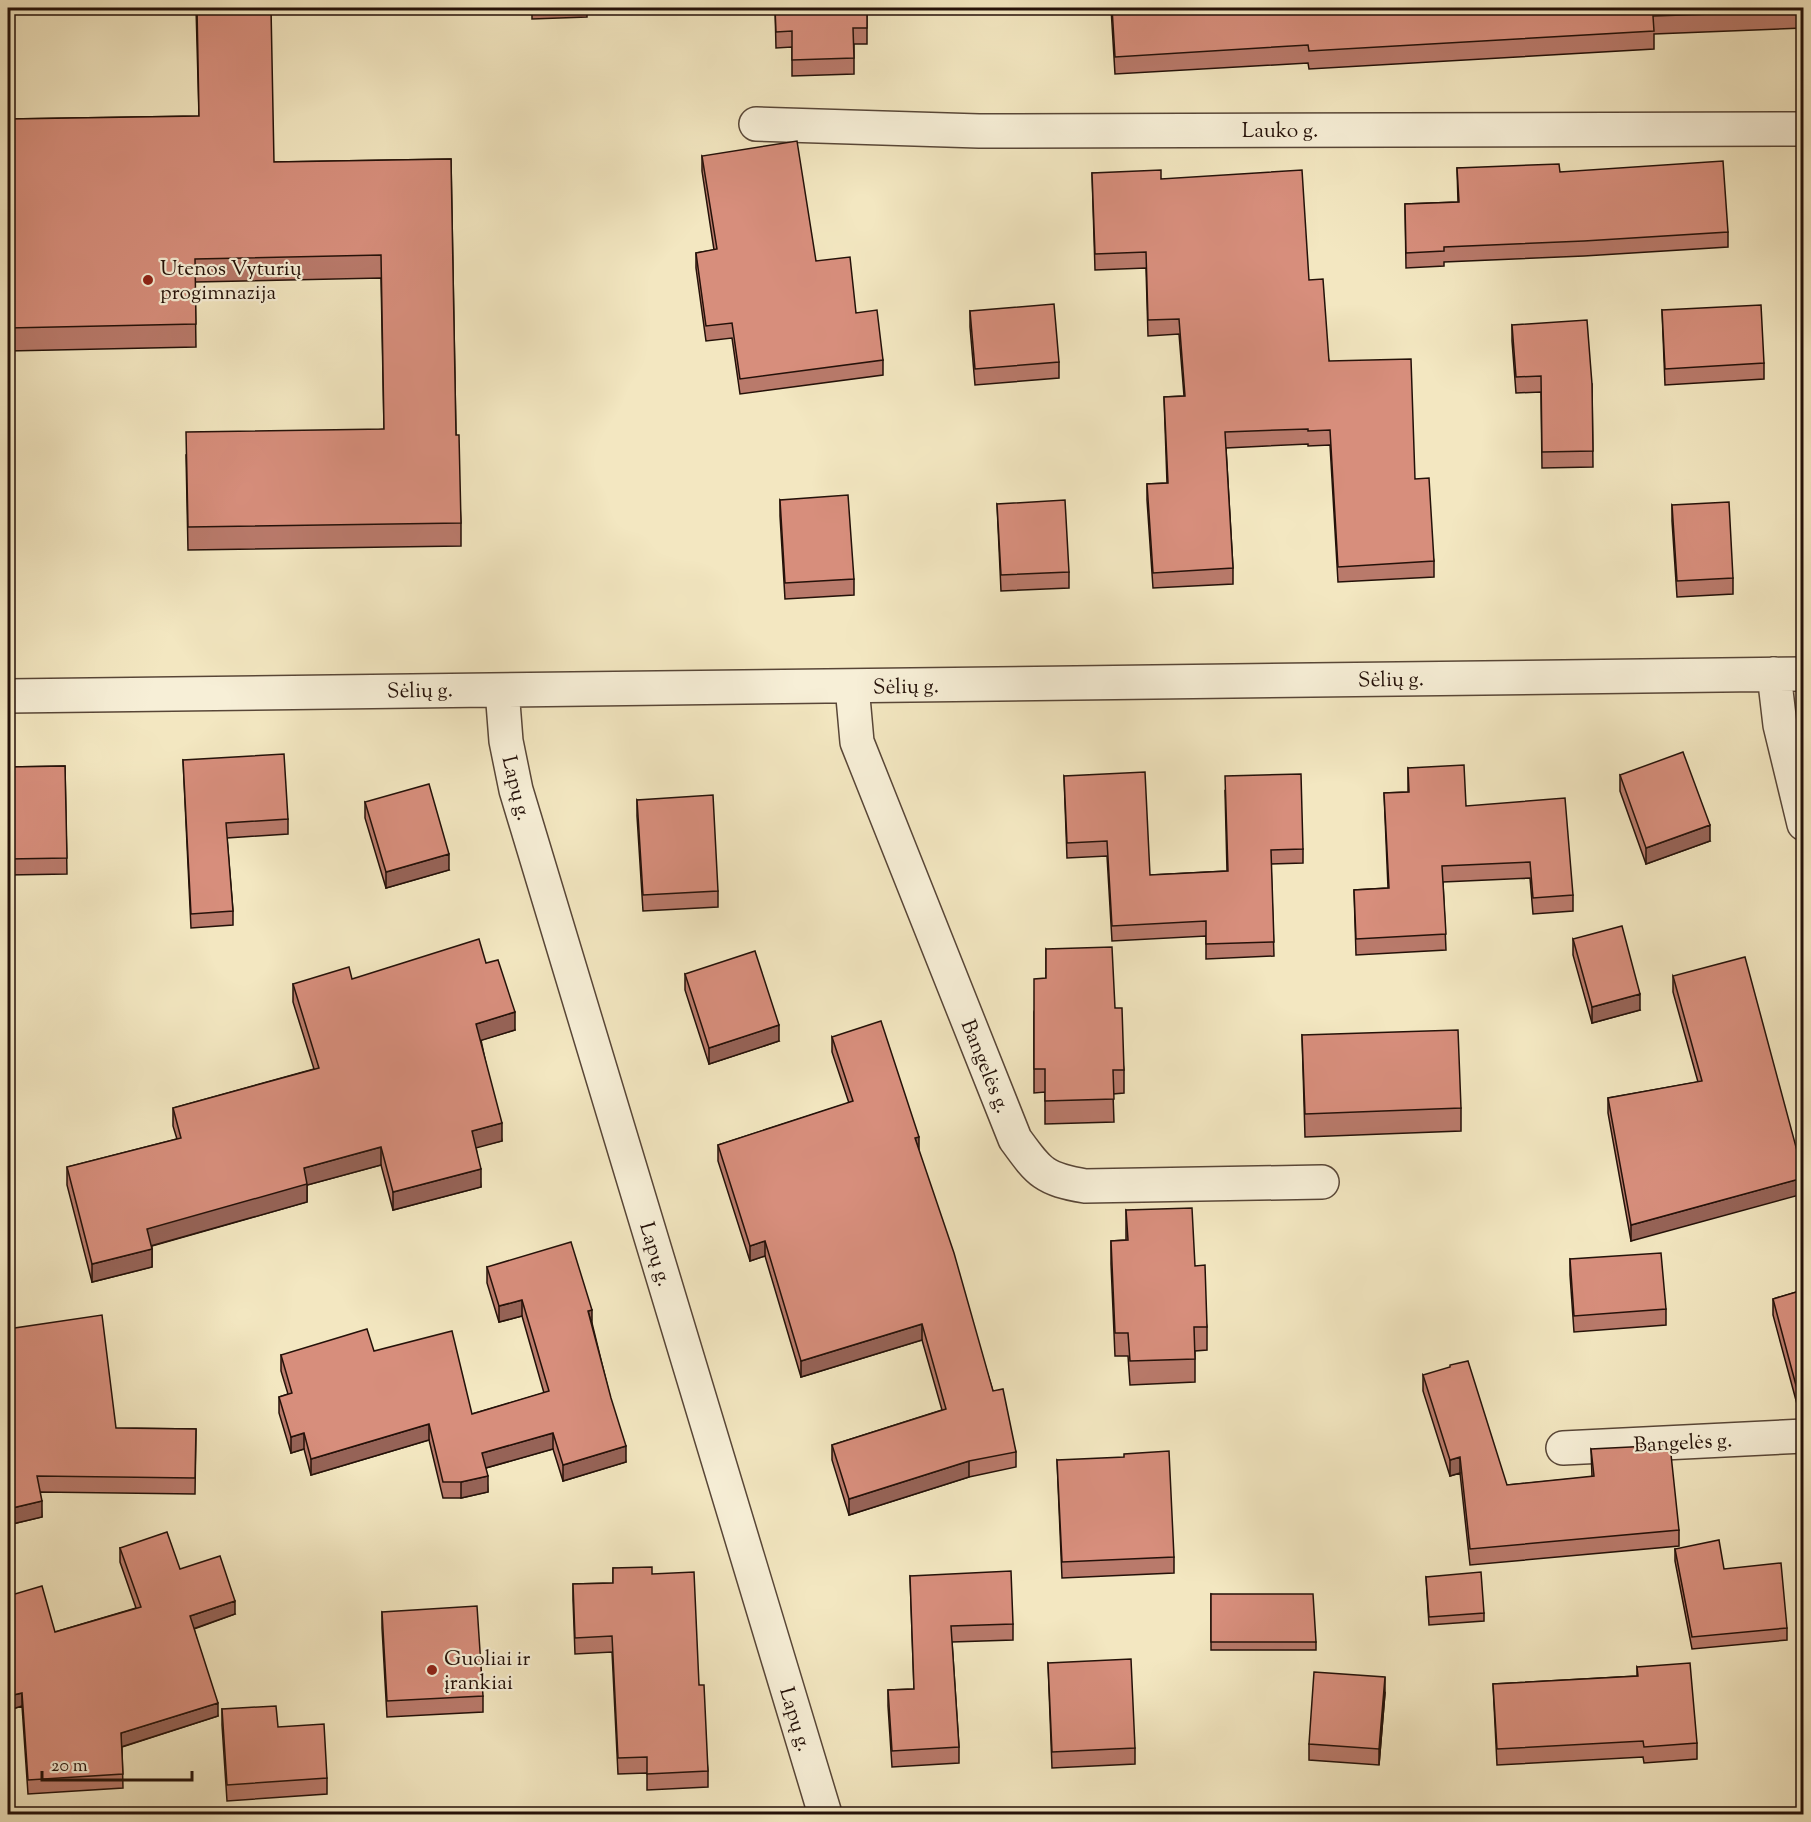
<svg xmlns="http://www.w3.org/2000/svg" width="1811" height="1822" font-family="'Sorts Mill Goudy',serif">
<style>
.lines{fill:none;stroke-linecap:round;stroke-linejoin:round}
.minor-casing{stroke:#584637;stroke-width:36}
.minor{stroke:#f7efd7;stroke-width:33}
.wall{fill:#b97a6b;stroke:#241109;stroke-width:1.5}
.shaded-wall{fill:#966357;stroke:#241109;stroke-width:1.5}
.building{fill:#d78e7c;stroke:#241109;stroke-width:1.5}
.poi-dot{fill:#8f2418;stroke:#f7efd7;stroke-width:2}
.labels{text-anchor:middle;stroke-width:4.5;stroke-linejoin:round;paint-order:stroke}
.street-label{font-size:21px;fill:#241109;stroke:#f7efd7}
.poi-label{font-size:21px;fill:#241109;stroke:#f7efd7;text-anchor:start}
</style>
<rect width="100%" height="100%" fill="#f3e7c1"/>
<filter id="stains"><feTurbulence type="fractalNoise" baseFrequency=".00333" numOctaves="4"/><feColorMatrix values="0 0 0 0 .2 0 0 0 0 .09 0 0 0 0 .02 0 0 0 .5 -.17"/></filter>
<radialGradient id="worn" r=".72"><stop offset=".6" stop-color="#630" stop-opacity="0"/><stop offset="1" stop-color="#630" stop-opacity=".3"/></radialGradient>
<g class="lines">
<defs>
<path id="minor" d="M 756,124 L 979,131 L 1804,129
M 1774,674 L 1780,725 L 1804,824
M 852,686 L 857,742 L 1015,1139 C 1039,1172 1043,1179 1085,1186 L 1322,1182
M 502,690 L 506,741 L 516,790 L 825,1814
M 8,696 L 1804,674
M 1563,1448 L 1804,1436"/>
</defs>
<!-- minor casing -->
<use href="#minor" class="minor-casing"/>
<!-- minor -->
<use href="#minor" class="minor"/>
</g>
<!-- wall -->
<path class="wall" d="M 196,8 L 274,162 L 451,159 L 456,435 L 461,523 L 461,546 L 188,550 L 186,455 L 384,429 L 381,278 L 195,282 L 196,347 L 8,351 L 8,119 L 199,116 Z
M 532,8 L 587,8 L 587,17 L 532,19 Z
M 775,8 L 867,8 L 867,44 L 854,44 L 854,74 L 792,76 L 792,47 L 776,48 Z
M 1111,8 L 1803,8 L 1803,28 L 1654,34 L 1654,49 L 1309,69 L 1308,63 L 1115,74 Z
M 702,156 L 816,261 L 856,313 L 883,360 L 883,375 L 740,394 L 732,338 L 706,341 L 696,268 L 696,253 L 714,250 L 702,171 Z
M 1457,168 L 1560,172 L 1728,232 L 1728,247 L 1584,256 L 1444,262 L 1444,266 L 1406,268 L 1405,204 L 1458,202 Z
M 1092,173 L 1161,179 L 1309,280 L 1329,361 L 1415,479 L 1434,561 L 1434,577 L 1338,582 L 1330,445 L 1308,446 L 1308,444 L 1226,448 L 1233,568 L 1233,584 L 1153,588 L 1147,500 L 1147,484 L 1167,483 L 1164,397 L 1184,396 L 1179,334 L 1148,336 L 1146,268 L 1095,270 Z
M 1662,310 L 1764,363 L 1764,379 L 1665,385 Z
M 970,311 L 1059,362 L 1059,378 L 975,385 L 970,327 Z
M 1512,325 L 1592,384 L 1593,467 L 1542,468 L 1541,392 L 1516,393 L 1512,341 Z
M 780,500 L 854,579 L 854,595 L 785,599 L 780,516 Z
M 997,504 L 1069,572 L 1069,588 L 1001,591 Z
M 1672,505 L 1733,578 L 1733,594 L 1677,597 L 1672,521 Z
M 183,760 L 288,819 L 288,834 L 227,838 L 233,911 L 233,925 L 191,928 Z
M 65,766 L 67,874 L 8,875 L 8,767 Z
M 1408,768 L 1466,806 L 1573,895 L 1573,911 L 1533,914 L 1530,878 L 1443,882 L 1446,950 L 1356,955 L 1354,890 L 1388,888 L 1384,793 L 1408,792 Z
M 1620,775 L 1710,841 L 1646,864 L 1620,791 Z
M 1064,776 L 1150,875 L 1227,871 L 1225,791 L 1303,849 L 1303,863 L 1271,864 L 1274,956 L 1206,959 L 1206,936 L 1112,941 L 1107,856 L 1067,858 Z
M 637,800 L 718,891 L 718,907 L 643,911 L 637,816 Z
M 365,802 L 449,870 L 386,888 L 365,818 Z
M 1573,939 L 1640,1010 L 1592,1023 L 1573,955 Z
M 1046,949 L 1115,1008 L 1124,1070 L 1124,1093 L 1113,1094 L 1114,1122 L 1045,1124 L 1045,1092 L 1034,1093 L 1034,1012 L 1046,978 Z
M 486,963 L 515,1030 L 481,1040 L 502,1141 L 476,1147 L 481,1187 L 393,1210 L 381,1165 L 307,1185 L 307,1202 L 152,1246 L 152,1267 L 92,1282 L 67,1185 L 67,1167 L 177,1139 L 173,1126 L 173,1108 L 314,1069 L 293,1002 L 293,984 L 352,979 Z
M 685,974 L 779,1041 L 709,1064 L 685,990 Z
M 1673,976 L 1803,1173 L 1631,1241 L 1608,1113 L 1608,1098 L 1698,1082 L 1673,992 Z
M 1302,1035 L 1461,1108 L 1461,1131 L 1305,1137 Z
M 832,1037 L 919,1152 L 993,1391 L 1016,1452 L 1016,1467 L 969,1477 L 849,1515 L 832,1460 L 832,1445 L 942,1410 L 922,1340 L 801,1377 L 765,1256 L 750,1261 L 718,1161 L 718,1145 L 849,1103 L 832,1052 Z
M 1126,1210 L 1195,1266 L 1207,1327 L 1207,1350 L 1195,1351 L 1195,1382 L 1130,1385 L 1128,1356 L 1115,1356 L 1111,1264 L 1111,1241 L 1126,1240 Z
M 1570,1259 L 1666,1309 L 1666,1325 L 1574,1332 L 1570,1275 Z
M 487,1267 L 592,1323 L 626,1462 L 563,1481 L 553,1449 L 486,1468 L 488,1492 L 461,1498 L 443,1498 L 429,1440 L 311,1475 L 304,1449 L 291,1453 L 279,1413 L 279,1397 L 288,1394 L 281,1371 L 281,1355 L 472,1414 L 544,1393 L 522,1316 L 499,1322 L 487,1283 Z
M 1803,1290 L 1797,1404 L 1773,1315 L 1773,1299 Z
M 8,1329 L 116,1428 L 196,1429 L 195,1494 L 40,1492 L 42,1517 L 8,1525 Z
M 1423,1375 L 1507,1485 L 1592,1477 L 1591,1449 L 1679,1530 L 1679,1546 L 1470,1565 L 1460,1473 L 1450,1476 L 1423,1391 Z
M 1057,1460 L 1174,1557 L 1174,1573 L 1062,1578 Z
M 120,1548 L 180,1569 L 235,1614 L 194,1629 L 218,1716 L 122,1747 L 123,1788 L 28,1794 L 22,1706 L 9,1710 L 8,1704 L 8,1596 L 55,1632 L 136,1608 L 120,1562 Z
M 1675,1549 L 1724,1569 L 1787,1628 L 1787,1640 L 1692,1649 L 1675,1561 Z
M 613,1568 L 652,1574 L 699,1685 L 708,1771 L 708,1787 L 647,1790 L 647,1773 L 618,1774 L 612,1652 L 575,1654 L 573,1600 L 573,1584 L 613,1583 Z
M 910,1576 L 1013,1624 L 1013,1640 L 952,1642 L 959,1747 L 959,1763 L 892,1767 L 888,1706 L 888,1690 L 914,1689 Z
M 1426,1577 L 1484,1613 L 1484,1621 L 1429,1625 Z
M 1211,1594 L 1316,1642 L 1316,1650 L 1211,1650 Z
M 382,1612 L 483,1696 L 483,1712 L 387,1717 L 382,1628 Z
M 1048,1663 L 1135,1748 L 1135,1764 L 1052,1768 Z
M 1637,1667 L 1697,1743 L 1697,1759 L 1644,1763 L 1643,1757 L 1497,1765 L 1493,1684 L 1637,1676 Z
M 1385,1693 L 1379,1765 L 1309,1760 L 1309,1744 Z
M 222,1709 L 278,1727 L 327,1778 L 327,1794 L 227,1801 L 222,1725 Z"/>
<!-- shaded-wall -->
<path class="shaded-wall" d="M 1710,825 L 1710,841 L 1646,864 L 1646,848 Z
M 449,854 L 449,870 L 386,888 L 386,872 Z
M 1640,994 L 1640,1010 L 1592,1023 L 1592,1007 Z
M 515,1012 L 515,1030 L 476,1042 L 476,1024 Z
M 779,1025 L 779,1041 L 709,1064 L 709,1048 Z
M 502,1123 L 502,1141 L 472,1149 L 472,1131 Z
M 919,1137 L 919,1152 L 915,1138 Z
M 381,1147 L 381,1165 L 307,1185 L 307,1202 L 147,1247 L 147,1229 L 304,1168 Z
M 481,1169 L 481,1187 L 393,1210 L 393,1192 Z
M 1803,1178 L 1803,1194 L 1631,1241 L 1631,1225 Z
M 765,1241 L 765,1256 L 750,1261 L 750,1246 Z
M 152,1249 L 152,1267 L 92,1282 L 92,1264 Z
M 522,1300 L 522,1316 L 499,1322 L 499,1306 Z
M 592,1310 L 592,1325 L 588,1311 Z
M 922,1324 L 922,1340 L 801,1377 L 801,1361 Z
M 1803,1387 L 1803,1403 L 1797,1404 L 1797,1389 Z
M 429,1424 L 429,1440 L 311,1475 L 311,1459 Z
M 304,1433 L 304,1449 L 291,1453 L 291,1437 Z
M 553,1433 L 553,1449 L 482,1469 L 482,1453 Z
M 626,1446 L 626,1462 L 563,1481 L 563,1465 Z
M 1460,1457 L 1460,1473 L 1450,1476 L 1450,1460 Z
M 969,1461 L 969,1477 L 849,1515 L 849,1499 Z
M 488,1476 L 488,1492 L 461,1498 L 461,1482 Z
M 42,1501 L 42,1517 L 8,1525 L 8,1509 Z
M 235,1601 L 235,1614 L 190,1630 L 190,1616 Z
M 1385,1677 L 1385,1693 L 1379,1765 L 1379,1749 Z
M 22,1693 L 22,1706 L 9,1710 L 9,1696 Z
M 218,1703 L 218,1716 L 121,1747 L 121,1733 Z"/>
<!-- building -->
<path class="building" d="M 197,8 L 271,8 L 274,162 L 451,159 L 456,435 L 459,435 L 461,523 L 188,527 L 186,432 L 384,429 L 381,255 L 195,259 L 196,324 L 8,328 L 8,119 L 199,116 Z
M 775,8 L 867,8 L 867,28 L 853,28 L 854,58 L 792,60 L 792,31 L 776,32 Z
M 1112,8 L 1803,8 L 1803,11 L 1653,16 L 1654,31 L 1309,51 L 1308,45 L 1115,57 Z
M 797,141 L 816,261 L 850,257 L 856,313 L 877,310 L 883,360 L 740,379 L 732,323 L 706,326 L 696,253 L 717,249 L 702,156 Z
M 1723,161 L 1728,232 L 1584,241 L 1444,247 L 1444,251 L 1406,253 L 1405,204 L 1459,202 L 1457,168 L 1559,164 L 1560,172 Z
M 1161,170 L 1161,179 L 1302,170 L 1309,280 L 1323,279 L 1329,361 L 1411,359 L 1415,479 L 1429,478 L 1434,561 L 1338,567 L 1330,430 L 1308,431 L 1308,429 L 1225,432 L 1233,568 L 1153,573 L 1147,484 L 1168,483 L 1164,397 L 1185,396 L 1179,319 L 1148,320 L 1146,252 L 1095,254 L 1092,173 Z
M 1054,304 L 1059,362 L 975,369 L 970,311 Z
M 1761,305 L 1764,363 L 1665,369 L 1662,310 Z
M 1587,320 L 1592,384 L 1593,451 L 1542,452 L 1541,376 L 1516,377 L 1512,325 Z
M 848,495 L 854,579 L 785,583 L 780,500 Z
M 1065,500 L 1069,572 L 1001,575 L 997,504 Z
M 1729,502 L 1733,578 L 1677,581 L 1672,505 Z
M 1683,752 L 1710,825 L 1646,848 L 1620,775 Z
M 284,754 L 288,819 L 226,823 L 233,911 L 191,914 L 183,760 Z
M 1464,765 L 1466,806 L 1565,798 L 1573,895 L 1533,898 L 1530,862 L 1442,866 L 1446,934 L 1356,939 L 1354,890 L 1389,888 L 1384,793 L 1409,792 L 1408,768 Z
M 65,766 L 67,858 L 8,859 L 8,767 Z
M 1145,772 L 1150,875 L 1228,871 L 1225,776 L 1301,774 L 1303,849 L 1271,850 L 1274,942 L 1206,944 L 1206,921 L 1112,926 L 1107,841 L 1067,843 L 1064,776 Z
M 429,784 L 449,854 L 386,872 L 365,802 Z
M 713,795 L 718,891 L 643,895 L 637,800 Z
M 1622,926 L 1640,994 L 1592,1007 L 1573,939 Z
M 479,939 L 486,963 L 498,960 L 515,1012 L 476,1024 L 502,1123 L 472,1131 L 481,1169 L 393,1192 L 381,1147 L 304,1168 L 307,1184 L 147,1229 L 152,1249 L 92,1264 L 67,1167 L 181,1138 L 173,1108 L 319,1068 L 293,984 L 349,967 L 352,979 Z
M 1112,947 L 1115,1008 L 1122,1008 L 1124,1070 L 1113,1070 L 1114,1099 L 1045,1101 L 1045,1069 L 1034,1069 L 1034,979 L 1046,978 L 1046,949 Z
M 755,951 L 779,1025 L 709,1048 L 685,974 Z
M 1745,957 L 1803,1173 L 1803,1178 L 1631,1225 L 1608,1098 L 1702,1081 L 1673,976 Z
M 881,1021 L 919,1137 L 915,1138 L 954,1253 L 993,1391 L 1003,1389 L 1016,1452 L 969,1461 L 849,1499 L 832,1445 L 946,1409 L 922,1324 L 801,1361 L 765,1241 L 750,1246 L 718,1145 L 853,1101 L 832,1037 Z
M 1458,1030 L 1461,1108 L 1305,1114 L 1302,1035 Z
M 1192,1208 L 1195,1266 L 1205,1265 L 1207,1327 L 1194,1327 L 1195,1359 L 1130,1361 L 1128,1333 L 1115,1333 L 1111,1241 L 1128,1240 L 1126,1210 Z
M 571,1242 L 592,1310 L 588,1311 L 611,1398 L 626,1446 L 563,1465 L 553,1433 L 482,1453 L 488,1476 L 461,1482 L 443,1482 L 429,1424 L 311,1459 L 304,1433 L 291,1437 L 279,1397 L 292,1393 L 281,1355 L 367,1329 L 374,1351 L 452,1331 L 472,1414 L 549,1391 L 522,1300 L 499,1306 L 487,1267 Z
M 1661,1253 L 1666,1309 L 1574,1316 L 1570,1259 Z
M 1803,1290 L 1803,1387 L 1797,1389 L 1773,1299 Z
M 102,1315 L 116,1428 L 196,1429 L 195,1478 L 37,1476 L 42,1501 L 8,1509 L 8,1329 Z
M 1468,1361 L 1507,1485 L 1594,1476 L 1591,1449 L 1670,1445 L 1679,1530 L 1470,1549 L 1460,1457 L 1450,1460 L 1423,1375 L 1450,1367 L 1450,1365 Z
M 1169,1451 L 1174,1557 L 1062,1562 L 1057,1460 L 1124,1457 L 1124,1454 Z
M 167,1532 L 180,1569 L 220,1556 L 235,1601 L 190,1616 L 218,1703 L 121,1733 L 123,1774 L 28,1780 L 22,1693 L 9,1696 L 8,1690 L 8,1596 L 42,1586 L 55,1632 L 141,1607 L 120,1548 Z
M 1719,1540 L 1724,1569 L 1781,1563 L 1787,1628 L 1692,1637 L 1675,1549 Z
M 652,1567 L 652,1574 L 694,1572 L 699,1685 L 704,1685 L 708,1771 L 647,1774 L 647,1757 L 618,1758 L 612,1636 L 575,1638 L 573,1584 L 613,1583 L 613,1568 Z
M 1011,1571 L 1013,1624 L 951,1626 L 959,1747 L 892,1751 L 888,1690 L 914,1689 L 910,1576 Z
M 1481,1572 L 1484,1613 L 1429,1617 L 1426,1577 Z
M 1211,1594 L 1313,1594 L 1316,1642 L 1211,1642 Z
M 477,1606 L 483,1696 L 387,1701 L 382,1612 Z
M 1131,1659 L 1135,1748 L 1052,1752 L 1048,1663 Z
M 1690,1663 L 1697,1743 L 1644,1747 L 1643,1741 L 1497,1749 L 1493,1684 L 1638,1676 L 1637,1667 Z
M 1314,1672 L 1385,1677 L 1379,1749 L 1309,1744 Z
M 276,1706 L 278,1727 L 324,1724 L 327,1778 L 227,1785 L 222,1709 Z"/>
<!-- markers -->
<g class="poi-dot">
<circle cx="148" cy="280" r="6"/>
<circle cx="432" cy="1670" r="6"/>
</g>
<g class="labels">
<!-- street labels -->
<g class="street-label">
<text x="1280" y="137">Lauko g.</text>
<text transform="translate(1391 679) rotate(-1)" y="7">Sėlių g.</text>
<text transform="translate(906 686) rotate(-1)" y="7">Sėlių g.</text>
<text transform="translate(420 690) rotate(-1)" y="7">Sėlių g.</text>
<text transform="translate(517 788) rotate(76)" y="7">Lapų g.</text>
<text transform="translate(986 1066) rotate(68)" y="7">Bangelės g.</text>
<text transform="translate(656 1254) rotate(73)" y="7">Lapų g.</text>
<text transform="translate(1683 1442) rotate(-3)" y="7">Bangelės g.</text>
<text transform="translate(796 1719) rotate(73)" y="7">Lapų g.</text>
</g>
<!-- poi labels -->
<g class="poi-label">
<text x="160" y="275">Utenos Vyturių<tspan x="160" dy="24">progimnazija</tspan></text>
<text x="444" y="1665">Guoliai ir<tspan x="444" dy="24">įrankiai</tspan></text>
</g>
</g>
<!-- margin -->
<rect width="1811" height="1822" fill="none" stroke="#f3e7c1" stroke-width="30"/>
<rect x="9" y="9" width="1793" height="1804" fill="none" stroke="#241109" stroke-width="3"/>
<rect x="15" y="15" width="1781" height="1792" fill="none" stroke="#241109" stroke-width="1.5"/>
<!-- scale -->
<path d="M42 1771v9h150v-9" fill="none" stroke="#241109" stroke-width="3"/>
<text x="51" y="1771" font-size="18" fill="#241109" stroke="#f7efd7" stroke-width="4.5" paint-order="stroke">20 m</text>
<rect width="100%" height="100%" filter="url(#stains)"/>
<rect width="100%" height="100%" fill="url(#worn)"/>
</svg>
